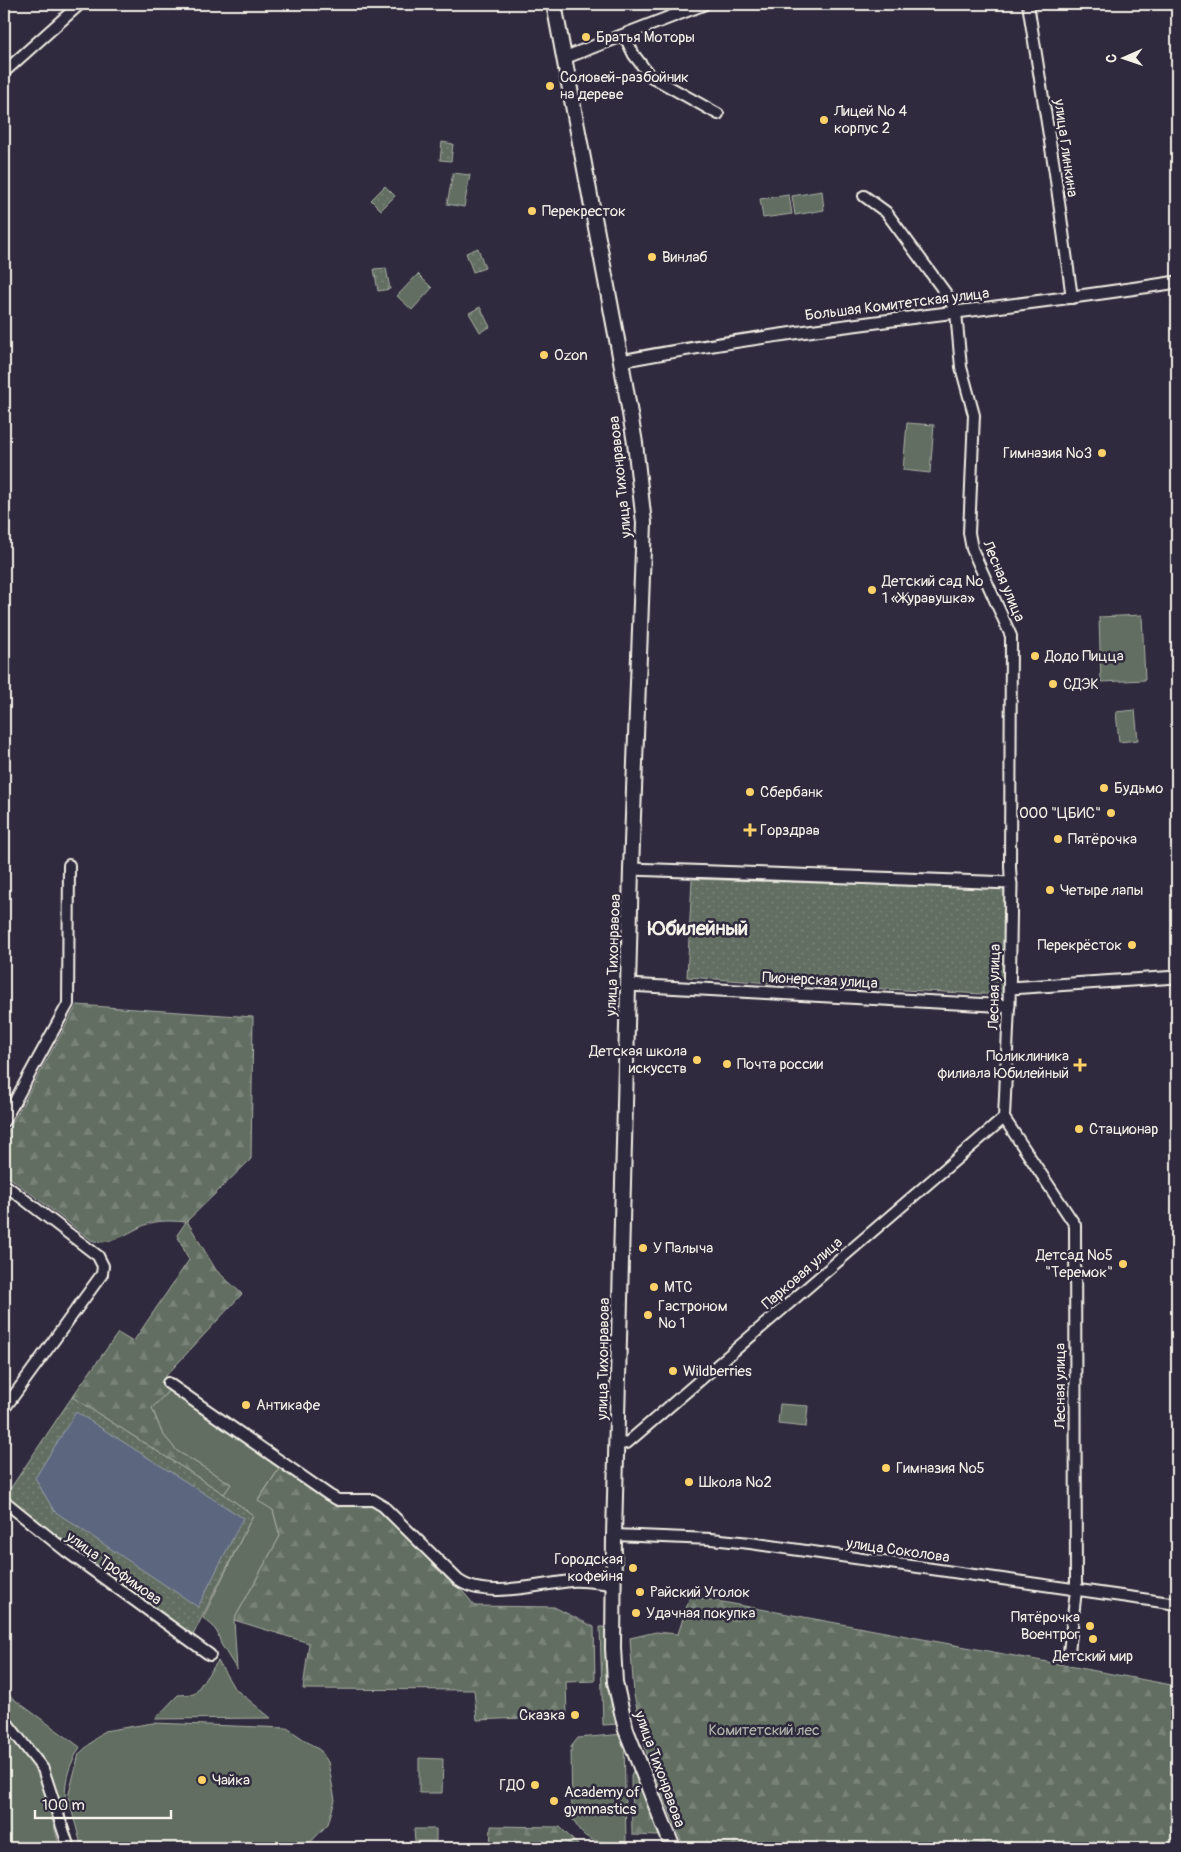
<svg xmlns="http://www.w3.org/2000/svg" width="1181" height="1852" font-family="Pangolin,sans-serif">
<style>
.green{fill:#626e62;stroke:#abb0a5}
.forest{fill:url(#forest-firs);stroke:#abb0a5}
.park{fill:url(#park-dots);stroke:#abb0a5}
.water{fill:#5b667e;stroke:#989ea8}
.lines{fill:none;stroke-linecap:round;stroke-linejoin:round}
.minor-casing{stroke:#f4f1e8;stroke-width:14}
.tertiary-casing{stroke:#f4f1e8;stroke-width:15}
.secondary-casing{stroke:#f4f1e8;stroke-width:18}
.minor{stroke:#2f2a3d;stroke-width:10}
.tertiary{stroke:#2f2a3d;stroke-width:11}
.secondary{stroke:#2f2a3d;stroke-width:14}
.poi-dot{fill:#ffd166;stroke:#2f2a3d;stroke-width:2}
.labels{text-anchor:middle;stroke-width:5;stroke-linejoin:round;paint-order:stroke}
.poi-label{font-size:15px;fill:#f4f1e8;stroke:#2f2a3d;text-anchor:start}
.street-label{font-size:15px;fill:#f4f1e8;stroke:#2f2a3d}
.park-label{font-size:15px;fill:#b2b6ac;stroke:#2f2a3d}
.district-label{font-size:20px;font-weight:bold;fill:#f4f1e8;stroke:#2f2a3d}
</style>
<defs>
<pattern id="forest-firs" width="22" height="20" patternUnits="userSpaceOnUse" patternTransform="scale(1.25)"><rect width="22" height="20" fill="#626e62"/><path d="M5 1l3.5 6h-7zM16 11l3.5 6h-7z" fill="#798378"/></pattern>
<pattern id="park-dots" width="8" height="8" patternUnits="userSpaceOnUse" patternTransform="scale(1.25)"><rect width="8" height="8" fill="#626e62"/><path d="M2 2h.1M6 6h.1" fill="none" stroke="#798378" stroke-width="1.8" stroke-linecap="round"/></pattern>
</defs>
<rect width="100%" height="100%" fill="#2f2a3d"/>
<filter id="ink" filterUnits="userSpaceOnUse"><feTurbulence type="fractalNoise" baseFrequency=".02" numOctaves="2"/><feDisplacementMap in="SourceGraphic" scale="10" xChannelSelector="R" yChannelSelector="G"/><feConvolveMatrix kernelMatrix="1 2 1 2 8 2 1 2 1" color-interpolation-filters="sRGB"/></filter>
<g filter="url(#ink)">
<!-- green -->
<path class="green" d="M 453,173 L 470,175 L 464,207 L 447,204 Z
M 822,191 L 824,210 L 795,215 L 792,196 Z
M 789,195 L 792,214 L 763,218 L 760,199 Z
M 418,274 L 432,288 L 412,310 L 397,296 Z
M 907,423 L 934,425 L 930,473 L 903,470 Z
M 1142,615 L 1145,680 L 1101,682 L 1099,617 Z
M 1135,710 L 1138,740 L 1119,742 L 1116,712 Z
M 172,1387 L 281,1466 L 258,1500 L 273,1510 L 280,1536 L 234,1620 L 237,1670 L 221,1644 L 218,1634 L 213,1626 L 203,1618 L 253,1515 L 224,1494 L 231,1484 L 177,1451 L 162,1433 L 152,1408 Z
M 780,1404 L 808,1406 L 806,1427 L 778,1424 Z
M 218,1661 L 234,1688 L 271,1718 L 155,1719 L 178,1695 L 194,1694 Z
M 4,1692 L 80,1747 C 64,1774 65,1786 65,1816 L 47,1765 L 4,1709 Z
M 153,1723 L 287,1728 L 321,1751 L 328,1762 L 335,1800 L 328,1824 L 305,1848 L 82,1848 L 68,1797 L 79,1754 L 104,1731 Z
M 4,1727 L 40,1775 L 60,1848 L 4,1848 Z
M 624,1734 L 626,1842 C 598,1841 585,1846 572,1817 L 571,1747 L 578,1738 Z
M 419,1758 L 443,1759 L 442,1793 L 419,1793 Z
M 414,1829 L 436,1829 L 436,1841 L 415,1841 Z"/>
<!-- forest -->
<path class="forest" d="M 77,1005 L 253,1017 L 251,1159 L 187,1221 L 216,1270 L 242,1294 L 163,1379 L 167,1384 L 172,1387 L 152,1408 L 162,1433 L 177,1451 L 231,1484 L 224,1494 L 72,1397 L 118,1333 L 133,1342 L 189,1260 L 177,1235 L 186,1222 C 175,1221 162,1220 151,1223 C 132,1228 113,1248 91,1240 L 4,1173 L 4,1138 Z
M 281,1466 L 339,1505 L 378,1507 L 465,1594 L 475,1606 L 554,1607 L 594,1627 L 595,1681 L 566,1682 L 567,1716 L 477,1720 L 474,1690 L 303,1689 L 309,1643 L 234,1620 L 280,1536 L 273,1510 L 258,1501 Z
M 690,1596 L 1177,1686 L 1177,1848 L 684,1848 L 648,1759 L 634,1695 L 630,1638 L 656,1632 L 678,1634 Z
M 600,1627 L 608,1627 L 619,1724 L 603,1725 Z
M 635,1768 L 659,1836 L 632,1835 L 631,1775 Z
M 491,1826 L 560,1827 L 581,1848 L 490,1848 Z"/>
<!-- park -->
<path class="park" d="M 442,142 L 453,144 L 451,161 L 440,160 Z
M 385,186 L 395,196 L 381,210 L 371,200 Z
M 478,248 L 485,268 L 473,272 L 466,253 Z
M 386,268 L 390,289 L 378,291 L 374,269 Z
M 480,307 L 490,327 L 480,332 L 469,313 Z
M 692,879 L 1007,889 L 1003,995 L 786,984 L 687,977 Z
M 72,1397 L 224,1494 L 253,1515 L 192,1637 L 4,1498 Z"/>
<!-- water -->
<path class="water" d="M 76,1412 L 243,1518 L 198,1607 L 54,1511 L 35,1478 Z"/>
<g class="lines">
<defs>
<path id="minor" d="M 1028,4 L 1055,173 L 1072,298
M 624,35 L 634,55 L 650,76 L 718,114
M 4,72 L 80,4
M 864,196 L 886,212 L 947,295 L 956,312 L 961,367 L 974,415 L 969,533 L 972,549 L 1011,636 L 1010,867 L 1011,883
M 1009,1006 L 1004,1118 L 1075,1225 L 1076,1590 L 1069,1652
M 4,1121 L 68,1004 L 69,865
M 4,1184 L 98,1256 L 103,1266 L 102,1274 L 4,1409
M 168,1383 L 329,1495 L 338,1500 L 373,1500 L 383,1506 L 458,1580 C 485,1600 539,1584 571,1581 C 585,1580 599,1583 613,1584
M 617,1444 L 627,1443 L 1004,1118
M 4,1501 L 66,1551 L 210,1655
M 614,1535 L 711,1539 L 750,1543 L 1177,1604
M 4,1719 L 43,1769 L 69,1848"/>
<path id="tertiary" d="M 564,58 L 704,4
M 621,361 C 805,326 992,311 1177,282
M 628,985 L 1009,1006 L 1011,883 L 631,869
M 1010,988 L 1177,977"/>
<path id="secondary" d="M 554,4 L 621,361 L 635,443 L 644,523 L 631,869 L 614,1535 L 613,1648 L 615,1682 L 626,1730 L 673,1848"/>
</defs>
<!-- minor casing -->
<use href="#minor" class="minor-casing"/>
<!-- tertiary casing -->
<use href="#tertiary" class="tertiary-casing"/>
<!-- secondary casing -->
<use href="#secondary" class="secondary-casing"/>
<!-- minor -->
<use href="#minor" class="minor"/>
<!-- tertiary -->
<use href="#tertiary" class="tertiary"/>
<!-- secondary -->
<use href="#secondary" class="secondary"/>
</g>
</g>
<!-- markers -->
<g class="poi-dot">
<circle cx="586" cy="37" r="5"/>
<circle cx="550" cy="86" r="5"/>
<circle cx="824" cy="120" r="5"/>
<circle cx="532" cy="211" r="5"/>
<circle cx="652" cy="257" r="5"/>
<circle cx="544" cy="355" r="5"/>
<circle cx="1102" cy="453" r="5"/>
<circle cx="872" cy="590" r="5"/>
<circle cx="1035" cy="656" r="5"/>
<circle cx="1053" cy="684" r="5"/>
<circle cx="1104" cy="788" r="5"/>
<circle cx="750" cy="792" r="5"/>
<circle cx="1111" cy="813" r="5"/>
<path d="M747.5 822.5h5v5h5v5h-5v5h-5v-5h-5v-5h5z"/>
<circle cx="1058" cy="839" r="5"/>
<circle cx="1050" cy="890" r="5"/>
<circle cx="1132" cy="945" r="5"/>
<circle cx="697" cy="1060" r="5"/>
<circle cx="727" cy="1064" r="5"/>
<path d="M1077.5 1057.5h5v5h5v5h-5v5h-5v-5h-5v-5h5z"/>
<circle cx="1079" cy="1129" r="5"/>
<circle cx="643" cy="1248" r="5"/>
<circle cx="1123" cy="1264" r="5"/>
<circle cx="654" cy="1287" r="5"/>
<circle cx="648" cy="1315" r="5"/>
<circle cx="673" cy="1371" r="5"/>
<circle cx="246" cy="1405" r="5"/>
<circle cx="886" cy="1468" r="5"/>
<circle cx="689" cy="1482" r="5"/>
<circle cx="633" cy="1568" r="5"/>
<circle cx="640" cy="1592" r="5"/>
<circle cx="636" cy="1613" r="5"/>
<circle cx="1090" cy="1626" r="5"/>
<circle cx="1093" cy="1639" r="5"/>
<circle cx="575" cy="1715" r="5"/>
<circle cx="202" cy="1780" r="5"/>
<circle cx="535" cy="1785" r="5"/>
<circle cx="554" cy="1801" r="5"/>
</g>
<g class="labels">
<!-- poi labels -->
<g class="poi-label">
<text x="596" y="42">Братья Моторы</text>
<text x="560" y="82">Соловей-разбойник<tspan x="560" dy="17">на дереве</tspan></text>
<text x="834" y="116">Лицей № 4<tspan x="834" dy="17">корпус 2</tspan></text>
<text x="542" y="216">Перекресток</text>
<text x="662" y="262">Винлаб</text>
<text x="554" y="360">Ozon</text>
<text x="1092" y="458" text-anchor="end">Гимназия №3</text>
<text x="882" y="586">Детский сад №<tspan x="882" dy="17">1 «Журавушка»</tspan></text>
<text x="1045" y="661">Додо Пицца</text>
<text x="1063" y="689">СДЭК</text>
<text x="1114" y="793">Будьмо</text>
<text x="760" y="797">Сбербанк</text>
<text x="1101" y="818" text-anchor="end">ООО "ЦБИС"</text>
<text x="760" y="835">Горздрав</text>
<text x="1068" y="844">Пятёрочка</text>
<text x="1060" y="895">Четыре лапы</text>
<text x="1122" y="950" text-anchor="end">Перекрёсток</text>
<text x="687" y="1056" text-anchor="end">Детская школа<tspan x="687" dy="17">искусств</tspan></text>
<text x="1069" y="1061" text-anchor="end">Поликлиника<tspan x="1069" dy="17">филиала Юбилейный</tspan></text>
<text x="737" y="1069">Почта россии</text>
<text x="1089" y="1134">Стационар</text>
<text x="653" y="1253">У Палыча</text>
<text x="1113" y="1260" text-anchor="end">Детсад №5<tspan x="1113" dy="17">"Теремок"</tspan></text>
<text x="664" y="1292">МТС</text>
<text x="658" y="1311">Гастроном<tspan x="658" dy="17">№ 1</tspan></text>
<text x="683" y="1376">Wildberries</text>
<text x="256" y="1410">Антикафе</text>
<text x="896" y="1473">Гимназия №5</text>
<text x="699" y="1487">Школа №2</text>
<text x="623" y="1564" text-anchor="end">Городская<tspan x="623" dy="17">кофейня</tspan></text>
<text x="650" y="1597">Райский Уголок</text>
<text x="646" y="1618">Удачная покупка</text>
<text x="1080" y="1622" text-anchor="end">Пятёрочка<tspan x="1080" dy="17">Воентрог</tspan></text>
<text x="1093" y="1661" text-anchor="middle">Детский мир</text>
<text x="565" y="1720" text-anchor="end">Сказка</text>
<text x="212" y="1785">Чайка</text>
<text x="525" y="1790" text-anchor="end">ГДО</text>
<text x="564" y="1797">Academy of<tspan x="564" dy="17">gymnastics</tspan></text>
</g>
<!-- street labels -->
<g class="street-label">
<text transform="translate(1066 148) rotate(82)" y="5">улица Глинкина</text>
<text transform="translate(897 304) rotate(-7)" y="5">Большая Комитетская улица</text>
<text transform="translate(620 477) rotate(-96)" y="5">улица Тихонравова</text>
<text transform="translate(1004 581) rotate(67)" y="5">Лесная улица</text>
<text transform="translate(613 955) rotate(-88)" y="5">улица Тихонравова</text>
<text transform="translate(820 980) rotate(3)" y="5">Пионерская улица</text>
<text transform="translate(994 987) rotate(-89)" y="5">Лесная улица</text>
<text transform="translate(802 1273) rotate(-41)" y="5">Парковая улица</text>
<text transform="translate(603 1359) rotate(-89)" y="5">улица Тихонравова</text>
<text transform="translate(1060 1386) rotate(-90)" y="5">Лесная улица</text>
<text transform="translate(898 1550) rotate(8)" y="5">улица Соколова</text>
<text transform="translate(114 1568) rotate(36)" y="5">улица Трофимова</text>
<text transform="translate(660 1769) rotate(70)" y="5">улица Тихонравова</text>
</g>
<!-- park labels -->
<g class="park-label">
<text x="764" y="1735">Комитетский лес</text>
</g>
<!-- district labels -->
<g class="district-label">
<text x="698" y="935">Юбилейный</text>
</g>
</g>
<!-- margin -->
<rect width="1181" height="1852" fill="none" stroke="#2f2a3d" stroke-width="20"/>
<rect x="10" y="10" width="1161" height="1832" fill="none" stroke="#f4f1e8" stroke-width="2" filter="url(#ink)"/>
<!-- north arrow -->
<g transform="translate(1124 58) rotate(268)" stroke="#2f2a3d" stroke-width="4" paint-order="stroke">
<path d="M0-4L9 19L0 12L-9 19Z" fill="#f4f1e8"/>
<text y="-8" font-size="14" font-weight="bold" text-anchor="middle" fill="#f4f1e8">С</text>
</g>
<!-- scale -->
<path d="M35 1810v8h136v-8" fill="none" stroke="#f4f1e8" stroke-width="2.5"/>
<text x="42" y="1810" font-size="15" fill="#f4f1e8" stroke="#2f2a3d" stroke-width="4" paint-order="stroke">100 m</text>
</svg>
